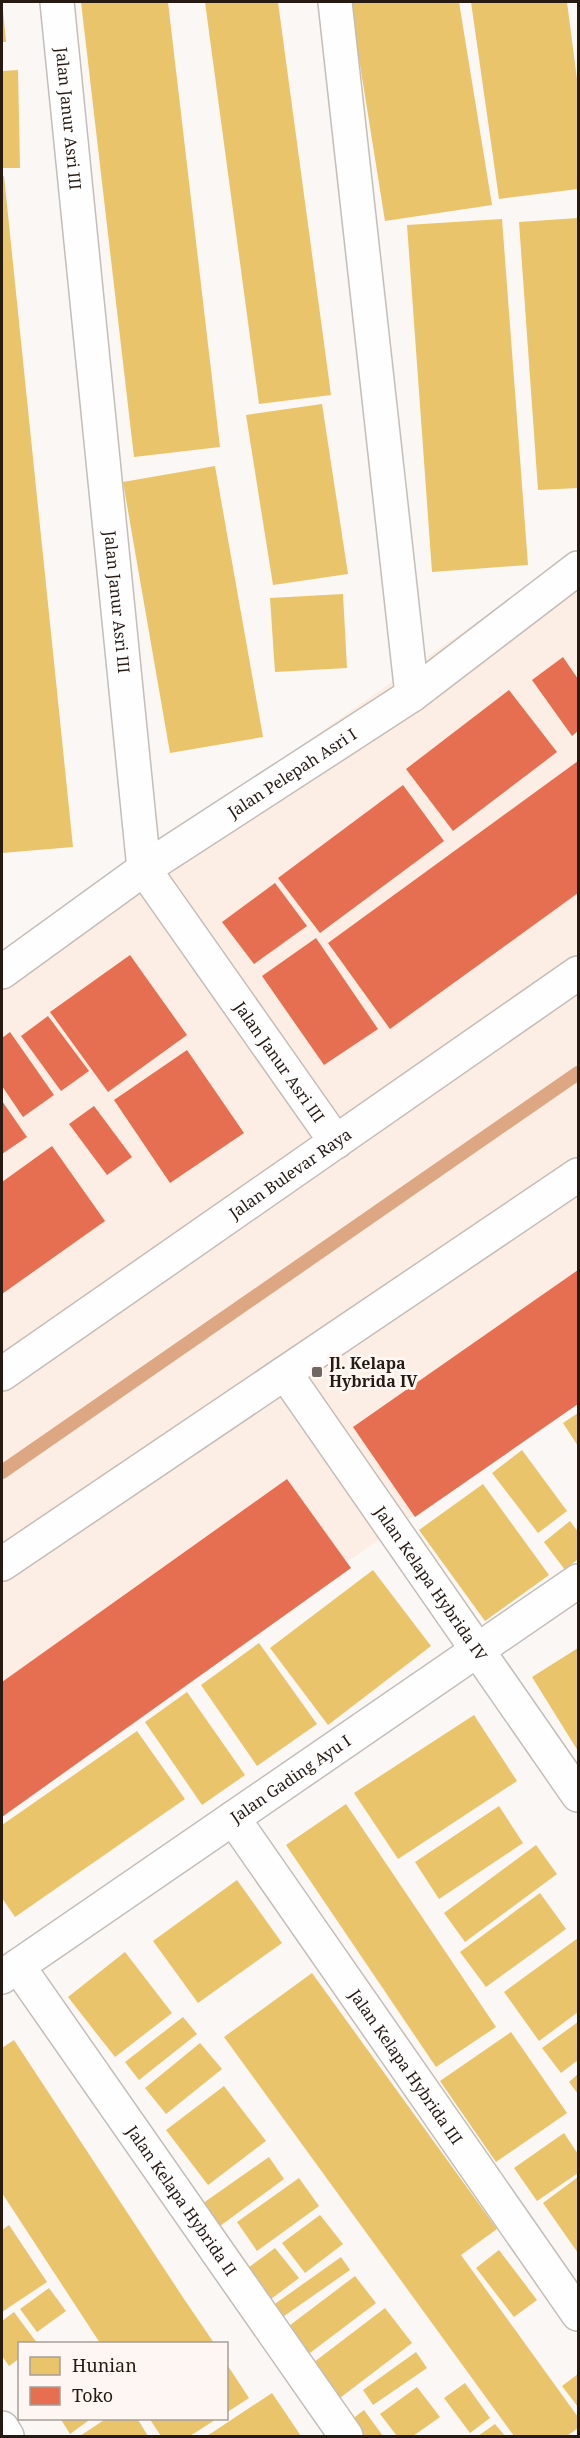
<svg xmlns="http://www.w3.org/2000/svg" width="580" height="2438" font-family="'Noto Serif',serif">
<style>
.built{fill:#fceee4}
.homes{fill:#e9c46a}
.shops{fill:#e76f51}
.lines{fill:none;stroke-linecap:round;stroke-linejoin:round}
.stream{stroke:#dda784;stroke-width:14}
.street-casing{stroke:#c4bdb8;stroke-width:36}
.street{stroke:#fefefe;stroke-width:33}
.poi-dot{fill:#706762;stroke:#fdf6f2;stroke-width:2}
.labels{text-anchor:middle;stroke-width:6;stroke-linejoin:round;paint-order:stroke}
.street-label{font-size:16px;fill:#261a13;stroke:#fdf6f2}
.poi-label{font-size:16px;font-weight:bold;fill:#261a13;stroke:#fdf6f2;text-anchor:start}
</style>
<rect width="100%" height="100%" fill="#faf7f5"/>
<!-- built -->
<path class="built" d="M 578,551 L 578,1403 L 2,1799 L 2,956 Z"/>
<!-- homes -->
<path class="homes" d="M 81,2 L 168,2 L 220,447 L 134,457 Z
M 205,2 L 278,2 L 331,395 L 259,404 Z
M 350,2 L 459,2 L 492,205 L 385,221 Z
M 471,2 L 567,2 L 578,87 L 578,189 L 499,199 Z
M 3,10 L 6,42 L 2,42 L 2,11 Z
M 18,70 L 20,168 L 2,168 L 2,71 Z
M 4,176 L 73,847 L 2,853 L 2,177 Z
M 578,218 L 578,488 L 538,490 L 519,222 Z
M 502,219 L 528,565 L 432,572 L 407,225 Z
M 322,404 L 348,574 L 273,585 L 246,415 Z
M 215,466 L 263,737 L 170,753 L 123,482 Z
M 343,594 L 347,668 L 275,672 L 270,598 Z
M 578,1413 L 578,1446 L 563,1423 Z
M 522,1450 L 567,1511 L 538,1533 L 492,1473 Z
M 483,1484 L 549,1575 L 485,1621 L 419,1530 Z
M 570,1521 L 578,1532 L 578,1559 L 565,1570 L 544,1542 Z
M 373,1570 L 431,1646 L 328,1725 L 270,1648 Z
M 259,1643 L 317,1724 L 257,1766 L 201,1685 Z
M 578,1648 L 578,1751 L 532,1677 Z
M 187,1692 L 245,1775 L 202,1805 L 145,1722 Z
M 474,1715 L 517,1781 L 398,1859 L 354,1793 Z
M 137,1731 L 185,1799 L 15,1917 L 2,1898 L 2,1825 Z
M 346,1804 L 496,2027 L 436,2067 L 286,1845 Z
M 499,1806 L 523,1843 L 439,1899 L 415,1862 Z
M 536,1845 L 557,1874 L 465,1942 L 444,1913 Z
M 237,1880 L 282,1943 L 198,2003 L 153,1941 Z
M 540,1893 L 566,1929 L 486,1987 L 460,1952 Z
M 578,1938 L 578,2012 L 539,2041 L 504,1992 Z
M 125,1952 L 172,2013 L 115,2057 L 68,1997 Z
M 312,1973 L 497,2229 L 461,2255 L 578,2417 L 578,2428 L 567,2436 L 514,2436 L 224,2037 Z
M 183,2017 L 197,2034 L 139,2080 L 125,2062 Z
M 578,2022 L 578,2060 L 561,2073 L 542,2048 Z
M 511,2032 L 567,2113 L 496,2162 L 440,2081 Z
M 14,2040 L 184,2299 L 214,2343 L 100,2343 L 2,2193 L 2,2048 Z
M 200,2043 L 222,2069 L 166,2114 L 145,2088 Z
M 578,2074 L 578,2094 L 569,2082 Z
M 224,2086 L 266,2141 L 208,2185 L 166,2130 Z
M 564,2133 L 578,2154 L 578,2173 L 537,2201 L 514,2168 Z
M 269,2157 L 284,2179 L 216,2229 L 199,2206 Z
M 578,2177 L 578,2253 L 543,2203 Z
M 299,2178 L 319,2206 L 257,2251 L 237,2222 Z
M 320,2215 L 343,2244 L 305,2273 L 282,2243 Z
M 9,2225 L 47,2282 L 2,2312 L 2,2230 Z
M 275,2248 L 299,2278 L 267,2302 L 244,2271 Z
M 499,2250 L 537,2300 L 514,2317 L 476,2268 Z
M 341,2257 L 350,2270 L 274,2323 L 265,2311 Z
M 355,2276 L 376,2303 L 302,2359 L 281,2332 Z
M 49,2288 L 66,2311 L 37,2332 L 20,2309 Z
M 385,2308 L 412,2343 L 332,2404 L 305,2369 Z
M 14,2312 L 37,2343 L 20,2343 L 20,2358 L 9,2366 L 2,2356 L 2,2321 Z
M 416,2352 L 427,2368 L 373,2405 L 363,2390 Z
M 226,2363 L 249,2398 L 226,2413 Z
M 578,2374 L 578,2407 L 562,2386 Z
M 465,2383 L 490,2418 L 470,2433 L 444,2398 Z
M 417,2387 L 440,2417 L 413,2436 L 397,2436 L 380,2414 Z
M 272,2393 L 301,2436 L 207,2436 Z
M 364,2410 L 383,2436 L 348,2436 L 342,2427 Z
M 60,2418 L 92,2418 L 70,2434 Z
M 107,2418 L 137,2418 L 148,2436 L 80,2436 Z
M 149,2418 L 218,2418 L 190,2436 L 161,2436 Z
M 495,2424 L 505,2436 L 478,2436 Z"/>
<!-- shops -->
<path class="shops" d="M 563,657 L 578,679 L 578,731 L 572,736 L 532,680 Z
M 509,690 L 557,752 L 453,831 L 406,769 Z
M 578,761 L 578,893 L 390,1029 L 328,943 Z
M 403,785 L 444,841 L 320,933 L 278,878 Z
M 275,883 L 307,926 L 254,964 L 222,922 Z
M 316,938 L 378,1029 L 324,1065 L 262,976 Z
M 130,955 L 187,1035 L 108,1092 L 50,1012 Z
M 48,1016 L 89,1071 L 61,1091 L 21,1036 Z
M 10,1032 L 54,1095 L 23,1117 L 2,1086 L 2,1038 Z
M 187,1050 L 244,1133 L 170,1183 L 114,1100 Z
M 2,1101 L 27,1137 L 2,1154 Z
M 94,1106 L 132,1157 L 107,1175 L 69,1124 Z
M 52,1146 L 105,1221 L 2,1294 L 2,1182 Z
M 578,1270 L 578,1404 L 415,1517 L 353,1427 Z
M 287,1479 L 351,1568 L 2,1817 L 2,1682 Z"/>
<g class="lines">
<!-- stream -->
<path class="stream" d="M 2,1472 L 578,1073"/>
<defs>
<g id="street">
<path id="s1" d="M 57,2 L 144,869 L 336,1142"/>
<path d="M 335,2 L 412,695"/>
<path id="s2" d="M 2,972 L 144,869 L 412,695 L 578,568"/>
<path id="s3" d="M 285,1373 L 578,1795"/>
<path id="s4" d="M 2,1374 L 578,973"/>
<path d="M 2,1564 L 578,1175"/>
<path id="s5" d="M 233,1818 L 578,2314"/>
<path id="s6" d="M 18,1966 L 346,2436"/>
<path id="s7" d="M 2,1977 L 578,1581"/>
<path d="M 2,2428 L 7,2436"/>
</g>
</defs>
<!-- street casing -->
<use href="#street" class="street-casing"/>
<!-- street -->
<use href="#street" class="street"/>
</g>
<!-- markers -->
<rect class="poi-dot" x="311" y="1366" width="12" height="12" rx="3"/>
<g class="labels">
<!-- street labels -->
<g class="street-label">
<text dy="6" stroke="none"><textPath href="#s1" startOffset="117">Jalan Janur Asri III</textPath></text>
<text dy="6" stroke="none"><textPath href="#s1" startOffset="603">Jalan Janur Asri III</textPath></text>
<text dy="6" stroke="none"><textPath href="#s2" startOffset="352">Jalan Pelepah Asri I</textPath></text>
<text dy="6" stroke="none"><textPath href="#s1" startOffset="1107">Jalan Janur Asri III</textPath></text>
<text dy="6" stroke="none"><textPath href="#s4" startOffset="351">Jalan Bulevar Raya</textPath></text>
<text dy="6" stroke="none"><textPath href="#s3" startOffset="256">Jalan Kelapa Hybrida IV</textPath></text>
<text dy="6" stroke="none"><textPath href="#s7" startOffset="350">Jalan Gading Ayu I</textPath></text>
<text dy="6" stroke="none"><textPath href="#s5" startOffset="303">Jalan Kelapa Hybrida III</textPath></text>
<text dy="6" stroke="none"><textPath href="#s6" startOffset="286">Jalan Kelapa Hybrida II</textPath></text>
</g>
<!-- poi labels -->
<g class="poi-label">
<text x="329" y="1369">Jl. Kelapa<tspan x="329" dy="18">Hybrida IV</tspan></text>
</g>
</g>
<!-- border -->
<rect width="580" height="2438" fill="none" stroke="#261a13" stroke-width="6"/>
<!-- legend -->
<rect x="18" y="2342" width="210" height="78" fill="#fdf6f2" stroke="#a79e99" stroke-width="1.5"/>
<rect x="30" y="2357" width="30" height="18" fill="#e9c46a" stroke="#a79e99" stroke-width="1.5"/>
<text x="72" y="2372" font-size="18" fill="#261a13">Hunian</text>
<rect x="30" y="2387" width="30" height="18" fill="#e76f51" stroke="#a79e99" stroke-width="1.5"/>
<text x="72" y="2402" font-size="18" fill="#261a13">Toko</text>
</svg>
